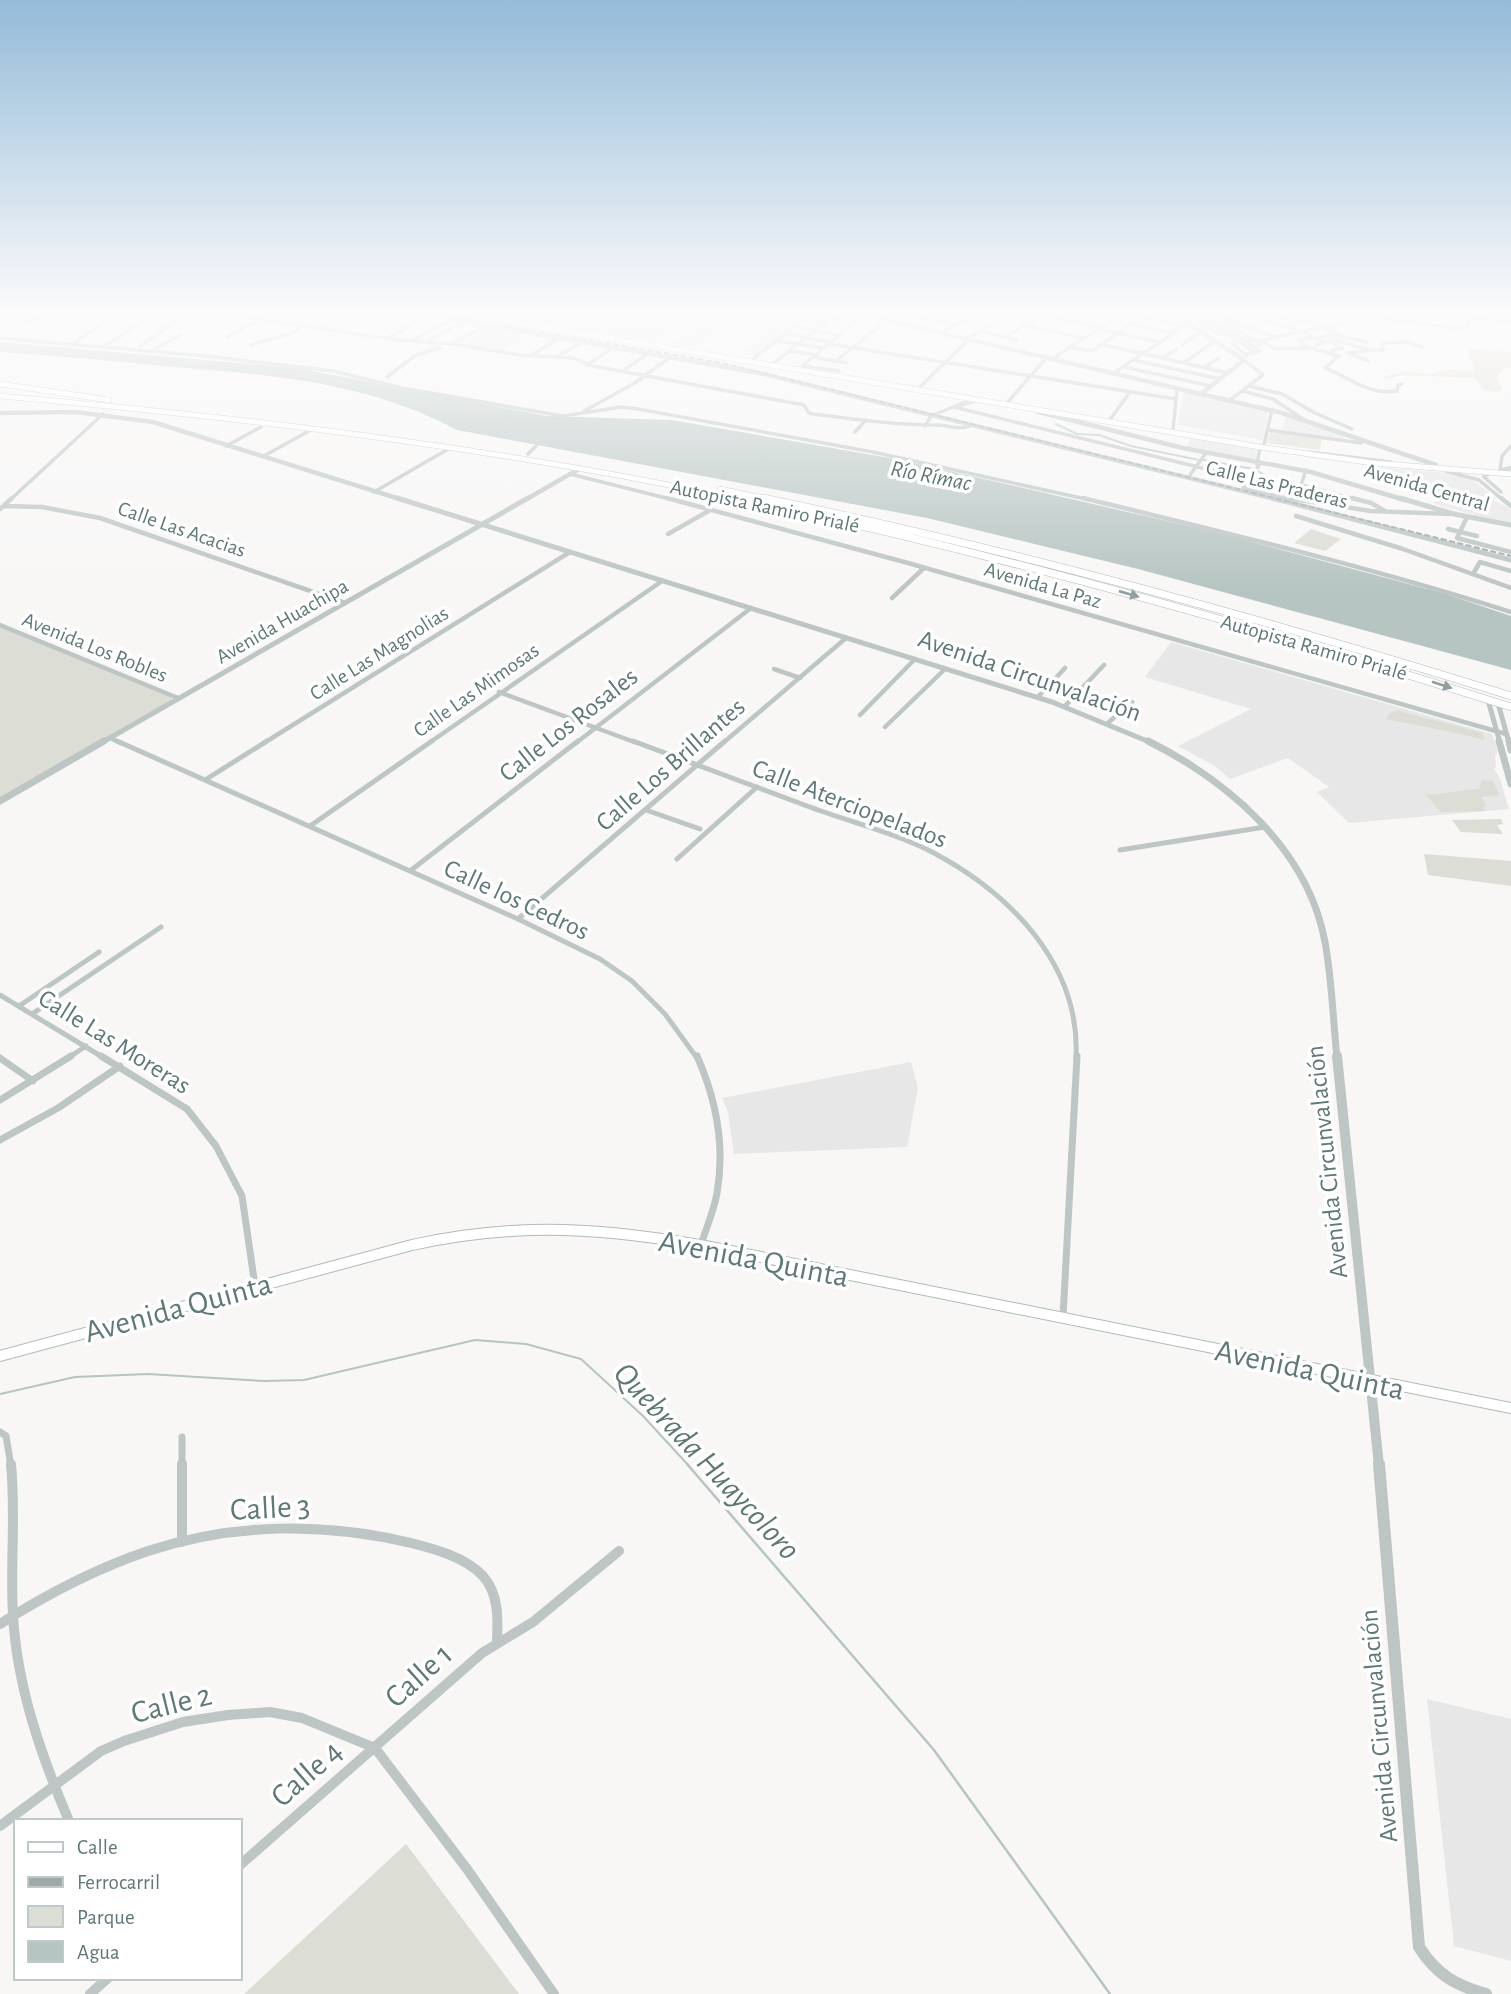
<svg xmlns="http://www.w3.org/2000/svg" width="1511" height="1994" font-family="'Alegreya Sans',sans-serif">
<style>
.built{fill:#e6e7e6}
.green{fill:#dcddd5}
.water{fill:#b6c5c2}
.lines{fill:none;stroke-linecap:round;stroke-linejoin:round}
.stream-far1{stroke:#b6c5c2;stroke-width:2}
.stream{stroke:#b6c5c2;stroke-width:2.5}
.secondary-casing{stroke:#b0baba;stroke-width:12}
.primary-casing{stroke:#b1b9ba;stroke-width:6}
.trunk-far1-casing{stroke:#b1b8b9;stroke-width:6}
.trunk-casing{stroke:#b1b8b9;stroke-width:8}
.motorway-casing{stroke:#b1b8b9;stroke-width:2}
.minor-far4{stroke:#bdc5c5;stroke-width:3.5}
.minor-far3{stroke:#bdc5c5;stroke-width:4.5}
.minor-far2{stroke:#bdc5c5;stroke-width:5}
.minor-far1{stroke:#bdc5c5;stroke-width:7}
.minor{stroke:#bdc5c5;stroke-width:10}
.tertiary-far4{stroke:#bdc5c5;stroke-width:4.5}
.tertiary-far3{stroke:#bdc5c5;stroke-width:5}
.tertiary-far2{stroke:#bdc5c5;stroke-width:7}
.tertiary-far1{stroke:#bdc5c5;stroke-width:10}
.tertiary{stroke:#bdc5c5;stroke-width:12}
.secondary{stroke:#fff;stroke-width:10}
.primary{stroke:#fff;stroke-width:5}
.trunk-far1{stroke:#fff;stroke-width:5}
.trunk{stroke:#fff;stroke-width:7}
.motorway{fill:#fff;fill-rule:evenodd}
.rail{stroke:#9ea9aa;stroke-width:2;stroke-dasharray:6 2.5;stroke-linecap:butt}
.oneway{fill:#90a0a0}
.labels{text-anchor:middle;stroke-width:7;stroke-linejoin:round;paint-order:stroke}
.far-street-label{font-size:21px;fill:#617878;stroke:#fff}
.far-water-label{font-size:23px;font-style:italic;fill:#607875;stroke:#fff}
.street-label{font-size:26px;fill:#617878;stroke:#fff}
.near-street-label{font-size:32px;fill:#617878;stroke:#fff}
.near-water-label{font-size:33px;font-style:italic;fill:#607875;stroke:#fff}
</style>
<rect width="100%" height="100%" fill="#f8f7f6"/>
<!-- built -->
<path class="built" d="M 469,311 L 552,311 L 534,322 Z
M 569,311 L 695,311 L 652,341 L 547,324 Z
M 712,311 L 809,311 L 754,356 L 739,354 L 767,335 L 753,332 L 768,320 L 738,315 L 693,348 L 672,344 L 717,313 Z
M 486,327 L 531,334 L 502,351 L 454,344 Z
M 1184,391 L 1268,411 L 1263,440 L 1178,425 Z
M 1286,415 L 1345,436 L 1344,439 L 1281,431 Z
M 1191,437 L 1257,450 L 1255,462 L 1187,447 Z
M 1377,467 L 1447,473 L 1467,478 L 1477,483 L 1496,498 L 1494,500 L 1497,502 L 1511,509 L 1511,522 L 1498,521 L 1444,507 L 1433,503 L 1445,497 L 1367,477 Z
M 1171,642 L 1492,734 L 1498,752 L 1495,756 L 1496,767 L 1494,769 L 1500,779 L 1509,809 L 1349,823 L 1317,792 L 1329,787 L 1288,758 L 1230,779 L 1215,766 L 1178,746 L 1251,709 L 1145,677 Z
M 911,1062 L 918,1088 L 907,1147 L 734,1154 L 728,1112 L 722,1098 Z
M 1427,1699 L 1511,1719 L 1511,1961 L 1454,1946 Z"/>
<!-- green -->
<path class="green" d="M 1467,349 L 1511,352 L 1511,367 L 1504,369 L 1496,378 L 1502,389 L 1498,392 L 1484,390 L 1475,378 L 1403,375 L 1386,379 L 1382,377 L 1403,372 L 1367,368 L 1431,374 L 1446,370 L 1475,371 Z
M 1270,432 L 1322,438 L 1320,450 L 1267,443 Z
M 1311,529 L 1341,539 L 1325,551 L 1294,543 Z
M 0,627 L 172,697 L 171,701 L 0,799 Z
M 1399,711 L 1483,733 L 1484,740 C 1452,731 1419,726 1386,719 L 1391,712 Z
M 1482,780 L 1493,781 L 1499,795 L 1481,797 L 1487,806 L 1483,807 L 1485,811 L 1441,812 L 1426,795 L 1479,789 Z
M 1501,819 L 1503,824 L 1497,825 L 1503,834 L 1461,832 L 1452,820 Z
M 1424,854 L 1511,861 L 1511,886 L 1428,875 Z
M 406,1844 L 519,1994 L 244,1994 Z"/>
<!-- water -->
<path class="water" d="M 0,342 L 297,368 L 547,416 L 672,420 L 901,460 L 1215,532 L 1446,594 L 1511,616 L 1511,670 L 1138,569 L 927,518 L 457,430 C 368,382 273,375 174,367 C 116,361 58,356 0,352 Z"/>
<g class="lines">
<!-- stream-far1 -->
<path class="stream-far1" d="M 961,406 L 975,402
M 1056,424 L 1077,434 L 1099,435 L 1131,446 L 1199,460
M 1203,460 L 1254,469
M 1258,471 L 1271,480 L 1288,483 L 1285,491 L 1301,496
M 0,1394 L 75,1377 L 148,1374 L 264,1381 L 304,1380 L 475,1340 L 526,1344 L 581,1359 L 643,1416 L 689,1466"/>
<!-- stream -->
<path class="stream" d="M 687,1464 L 934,1750 L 1110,1994"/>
<defs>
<path id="secondary" d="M 0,1356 L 412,1245 C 521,1221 608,1228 716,1248 L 1511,1408"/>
<path id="primary" d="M 446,311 L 1260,447 L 1373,463 L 1511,474"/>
<path id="trunk-far1" d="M 0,384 L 109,400
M 0,396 C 250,418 498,448 743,500
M 720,489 L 772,500"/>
<path id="trunk" d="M 735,498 C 997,553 1255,626 1511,707
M 763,498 C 1016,550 1265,619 1511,696"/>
<path id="motorway" d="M 1256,618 L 1259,618 L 1259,622 L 1250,623 L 1251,630 L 1245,630 L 1242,622 L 1243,620 Z"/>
</defs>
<!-- secondary casing -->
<use href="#secondary" class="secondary-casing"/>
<!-- primary casing -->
<use href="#primary" class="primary-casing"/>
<!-- trunk-far1 casing -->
<use href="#trunk-far1" class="trunk-far1-casing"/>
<!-- trunk casing -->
<use href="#trunk" class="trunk-casing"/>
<!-- motorway casing -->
<use href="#motorway" class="motorway-casing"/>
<!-- minor-far4 -->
<path class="minor-far4" d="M 205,311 L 398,340 L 452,344 L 520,355 L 573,358 L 593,366 L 804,405 L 809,413 L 813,414 C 854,419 895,425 935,425 C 950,425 958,431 973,425
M 938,311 L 969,318
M 1032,311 L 1044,314
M 1180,311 L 1185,315 L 1180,318
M 1214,311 L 1222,319 L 1276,337
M 1236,311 L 1303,332 L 1325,343
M 896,312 L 954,325
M 135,313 L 185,315
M 811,313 L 854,322
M 1123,313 L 1185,326
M 1196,313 L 1256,353 L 1247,354
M 1188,314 L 1219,334 L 1225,334
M 1268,314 L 1298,322
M 1041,315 L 1100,328
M 186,316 L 206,318
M 1210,318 L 1247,342
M 1226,318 L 1276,311
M 802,320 L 824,324
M 22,321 L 84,311
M 1068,321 L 1082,311
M 1303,321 L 1338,334 L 1335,339 L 1316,345
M 1131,324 L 1173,333
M 1227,324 L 1261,345
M 1023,325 L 1083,338
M 1085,325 L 1106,311
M 794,327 L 816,330
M 1288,327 L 1328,313 L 1381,316 L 1397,321 L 1458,328 L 1468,326 L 1471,319 L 1475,318 L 1511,322
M 1098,329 L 1160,342
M 814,331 L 839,335
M 980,331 L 1017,340
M 786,333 L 807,337
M 941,333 L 981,311
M 1338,335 L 1367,342
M 228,337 L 260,319
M 1004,337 L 1051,311
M 1275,337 L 1344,323
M 0,338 L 206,356 L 333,371 L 402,388 L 563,416 L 621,407 L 638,409 L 873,452 L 1090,500
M 388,338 L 429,315
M 805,338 L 831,342
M 966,339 L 1016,311
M 1261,340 L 1275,349 L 1308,348
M 1298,340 L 1338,334
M 1334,340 L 1367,349
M 411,341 L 452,319
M 428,341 L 465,321
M 777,341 L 823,348
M 1299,341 L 1309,348 L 1339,356 L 1325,368 C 1349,377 1369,396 1397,391 L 1398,385 L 1402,384
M 1237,342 L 1231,343 L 1247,356
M 1330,342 L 1343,348 L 1331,351
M 453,343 L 487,325
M 829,344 L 1176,399
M 1101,344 L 1228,373
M 71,345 L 103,323
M 251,345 L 293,333 L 304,325
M 1182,345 L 1201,332
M 141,346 L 185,315
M 1070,347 L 1092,351 L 1142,317
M 102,348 L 151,316
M 1368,350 L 1383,350 L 1382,343 L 1408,342 L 1422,347
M 789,351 L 816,355
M 1366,351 L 1348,353 L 1368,361
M 149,352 L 180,335
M 1256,353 L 1260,351 L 1247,342 L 1277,338
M 533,354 L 561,337
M 558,356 L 583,341
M 813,357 L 847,363
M 1163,358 L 1176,349
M 1052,359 L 1126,311
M 752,360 L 814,311
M 1133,360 L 1220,379
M 836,361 L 898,311
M 1184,363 L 1214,341
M 773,364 L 831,317
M 587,365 L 615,346
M 803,366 L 839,371
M 1124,367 L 1211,386
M 1205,367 L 1219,358
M 800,368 L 863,315
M 626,369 L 650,352
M 1114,373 L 1188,323
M 387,377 L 416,355 L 440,348
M 1249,386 L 1282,394 L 1315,413 L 1352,429
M 918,389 L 969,339
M 1243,391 L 1273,399 L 1303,419
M 1230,400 L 1263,375 L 1244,360
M 1006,404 L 1047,357
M 954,407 L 1247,479
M 584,411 L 633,384 L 672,356
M 1109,421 L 1130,392
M 925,426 L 931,416 L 972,399
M 1173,430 L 1177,388
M 1268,430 L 1361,443
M 855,432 L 866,420
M 1264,445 L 1272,410
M 226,446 L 261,427
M 1309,452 L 1391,462
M 528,454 L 536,446
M 262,457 L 309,431
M 1257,464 L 1260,447
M 1260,464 L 1243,488 L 1295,500
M 1306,470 L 1301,485 L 1358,500
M 1446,471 L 1479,480 L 1503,500
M 1500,471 L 1502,456 L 1511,446
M 1491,472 L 1484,477 L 1501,492
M 570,474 L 674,500
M 1190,475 L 1206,453
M 374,492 L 450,448
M 10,500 L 103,414"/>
<!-- minor-far3 -->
<path class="minor-far3" d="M 667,498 L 908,563 L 1506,734
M 1083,498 C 1226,533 1370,567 1511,612
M 1287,498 L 1371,511 L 1450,514
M 1352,498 L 1371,503 L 1385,511
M 1501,498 L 1511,506
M 4,506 L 42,507 L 100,518 L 345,603
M 0,509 L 12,498
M 1296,516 L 1403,549 L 1511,588
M 1467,517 L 1457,538 L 1511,552
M 1448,529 L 1477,536
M 668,534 L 712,509
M 1473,574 L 1480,562 L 1511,571
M 892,598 L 924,568
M 0,625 L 178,698
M 774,669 L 800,678
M 499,692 L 637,743
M 1038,697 L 1065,668
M 1065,706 L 1104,665
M 860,715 L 915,659
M 1109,722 L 1132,702
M 885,727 L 945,669
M 110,738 L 121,743
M 264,743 L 570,552
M 429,743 L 662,581
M 576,743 L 751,608
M 723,743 L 846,638"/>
<!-- minor-far2 -->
<path class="minor-far2" d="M 117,741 L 518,919 L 600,959 L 632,981 L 665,1014 L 697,1058
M 633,741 C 691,763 749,784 807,806 C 847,821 895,833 932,852 C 1010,893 1081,965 1076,1058
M 205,780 L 267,741
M 646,810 L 700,829
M 310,826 L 432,741
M 1120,850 L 1265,827
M 677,859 L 757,787
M 410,871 L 578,741
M 518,919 L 725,741
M 0,995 L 104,1058
M 19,1006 L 99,952
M 32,1014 L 161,927
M 68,1058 L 86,1046"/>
<!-- minor-far1 -->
<path class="minor-far1" d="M 101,1056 L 187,1109 L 216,1146 L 242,1196 L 255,1286
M 697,1056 C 716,1099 725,1147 717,1193 C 714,1211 706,1228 701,1245
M 0,1058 L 33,1081
M 0,1100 L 71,1056
M 0,1140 L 58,1108 L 120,1066
M 1063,1317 L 1077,1056
M 0,1432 L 6,1436 L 11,1466
M 182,1437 L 182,1466"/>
<!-- minor -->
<path class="minor" d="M 11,1464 C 16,1515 10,1565 13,1615 C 17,1687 41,1755 69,1821
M 182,1464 L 182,1542
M 0,1624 C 47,1594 95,1569 148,1551 C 233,1523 324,1522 411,1543 C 435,1549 465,1557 483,1576 C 499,1594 498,1619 497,1642
M 0,1826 L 101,1751 L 124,1741 L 183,1722 L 228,1715 L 270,1712 L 302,1718 L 375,1748 L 467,1869 L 554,1994
M 240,1865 L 482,1653 L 533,1622 L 619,1551
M 90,1994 L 108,1978"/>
<!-- tertiary-far4 -->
<path class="tertiary-far4" d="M 406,311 L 759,373 L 1279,500
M 848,311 L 1282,413 L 1436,465
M 1162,311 L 1180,318 L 1244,360 L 1202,393
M 539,326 L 566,311
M 1038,412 L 1183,448 L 1311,472 L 1405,500
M 0,413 L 75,412 L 153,422 L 403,500
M 1500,471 L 1511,468
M 525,500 L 579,469"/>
<!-- tertiary-far3 -->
<path class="tertiary-far3" d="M 397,498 L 1052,702 L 1152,743
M 1272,498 L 1511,560
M 1400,498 L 1454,514 L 1511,525
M 1488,700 L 1500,743
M 1498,703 L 1509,743
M 101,743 L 528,498"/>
<!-- tertiary-far2 -->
<path class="tertiary-far2" d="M 1148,741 C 1228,781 1308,849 1325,942 C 1332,980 1333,1020 1337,1058
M 1499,741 L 1511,784
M 1509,741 L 1511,750
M 0,801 L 104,741"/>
<!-- tertiary-far1 -->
<path class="tertiary-far1" d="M 1337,1056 L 1379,1466"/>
<!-- tertiary -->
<path class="tertiary" d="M 1379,1464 L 1419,1947 C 1437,1975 1455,1985 1486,1994"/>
<!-- secondary -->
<use href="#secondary" class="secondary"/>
<!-- primary -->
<use href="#primary" class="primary"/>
<!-- trunk-far1 -->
<use href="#trunk-far1" class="trunk-far1"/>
<!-- trunk -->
<use href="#trunk" class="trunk"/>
<!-- motorway -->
<use href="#motorway" class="motorway"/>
<!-- rail -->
<path class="rail" d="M 421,311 L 722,363 L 1511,556"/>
</g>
<!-- one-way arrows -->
<defs><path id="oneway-solid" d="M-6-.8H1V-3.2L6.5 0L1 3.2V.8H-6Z" transform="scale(1.75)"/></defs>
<g class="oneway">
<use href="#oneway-solid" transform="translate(1129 594) rotate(16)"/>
<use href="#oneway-solid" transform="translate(1442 685) rotate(18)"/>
</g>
<!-- sky -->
<linearGradient id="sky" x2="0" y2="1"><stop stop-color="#94bbd9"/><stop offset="0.53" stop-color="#fcfbfb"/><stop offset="1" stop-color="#fcfbfb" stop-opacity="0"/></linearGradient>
<rect width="1511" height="590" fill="url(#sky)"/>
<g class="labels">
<!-- far-street labels -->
<g class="far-street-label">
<text transform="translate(1277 484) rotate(14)" y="7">Calle Las Praderas</text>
<text transform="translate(1427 487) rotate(16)" y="7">Avenida Central</text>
<text transform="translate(765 506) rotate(12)" y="7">Autopista Ramiro Prialé</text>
<text transform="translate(182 529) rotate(19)" y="7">Calle Las Acacias</text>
<text transform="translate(1043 585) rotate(16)" y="7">Avenida La Paz</text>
<text transform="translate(282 621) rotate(-30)" y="7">Avenida Huachipa</text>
<text transform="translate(95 647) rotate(22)" y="7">Avenida Los Robles</text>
<text transform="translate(1314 647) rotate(16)" y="7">Autopista Ramiro Prialé</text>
<text transform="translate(379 653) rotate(-32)" y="7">Calle Las Magnolias</text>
<text transform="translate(476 690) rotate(-35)" y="7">Calle Las Mimosas</text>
</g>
<!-- far-water labels -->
<g class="far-water-label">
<text transform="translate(931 475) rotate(11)" y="8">Río Rímac</text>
</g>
<!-- street labels -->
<g class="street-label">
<text transform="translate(1030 675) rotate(19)" y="9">Avenida Circunvalación</text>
<text transform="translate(568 724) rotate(-38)" y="9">Calle Los Rosales</text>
<text transform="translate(670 764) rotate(-41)" y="9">Calle Los Brillantes</text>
<text transform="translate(850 803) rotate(21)" y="9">Calle Aterciopelados</text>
<text transform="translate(517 899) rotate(25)" y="9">Calle los Cedros</text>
<text transform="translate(115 1041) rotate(32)" y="9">Calle Las Moreras</text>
<text transform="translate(1326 1162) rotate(-96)" y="9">Avenida Circunvalación</text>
<text transform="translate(1378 1726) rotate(-95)" y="9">Avenida Circunvalación</text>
</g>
<!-- near-street labels -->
<g class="near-street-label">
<text transform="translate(754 1258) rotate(11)" y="11">Avenida Quinta</text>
<text transform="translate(178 1307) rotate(-15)" y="11">Avenida Quinta</text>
<text transform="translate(1310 1369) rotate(12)" y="11">Avenida Quinta</text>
<text transform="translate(270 1507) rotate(-3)" y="11">Calle 3</text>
<text transform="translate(418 1675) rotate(-42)" y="11">Calle 1</text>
<text transform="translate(171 1703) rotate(-14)" y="11">Calle 2</text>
<text transform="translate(306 1773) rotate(-41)" y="11">Calle 4</text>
</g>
<!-- near-water labels -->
<g class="near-water-label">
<text transform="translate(708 1460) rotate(47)" y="12">Quebrada Huaycoloro</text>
</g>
</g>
<!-- legend -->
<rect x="14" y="1819" width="228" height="161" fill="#ffffff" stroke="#c0c9c9" stroke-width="2"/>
<rect x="28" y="1842" width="35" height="10" fill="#ffffff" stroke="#c0c9c9" stroke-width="2"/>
<text x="77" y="1854" font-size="21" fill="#617878">Calle</text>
<rect x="28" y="1877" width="35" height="10" fill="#9ea9aa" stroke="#c0c9c9" stroke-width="2"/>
<text x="77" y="1889" font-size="21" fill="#617878">Ferrocarril</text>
<rect x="28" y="1906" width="35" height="21" fill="#dcddd5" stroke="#c0c9c9" stroke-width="2"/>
<text x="77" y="1924" font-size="21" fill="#617878">Parque</text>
<rect x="28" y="1941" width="35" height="21" fill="#b6c5c2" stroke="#c0c9c9" stroke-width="2"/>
<text x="77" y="1959" font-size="21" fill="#617878">Agua</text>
</svg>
